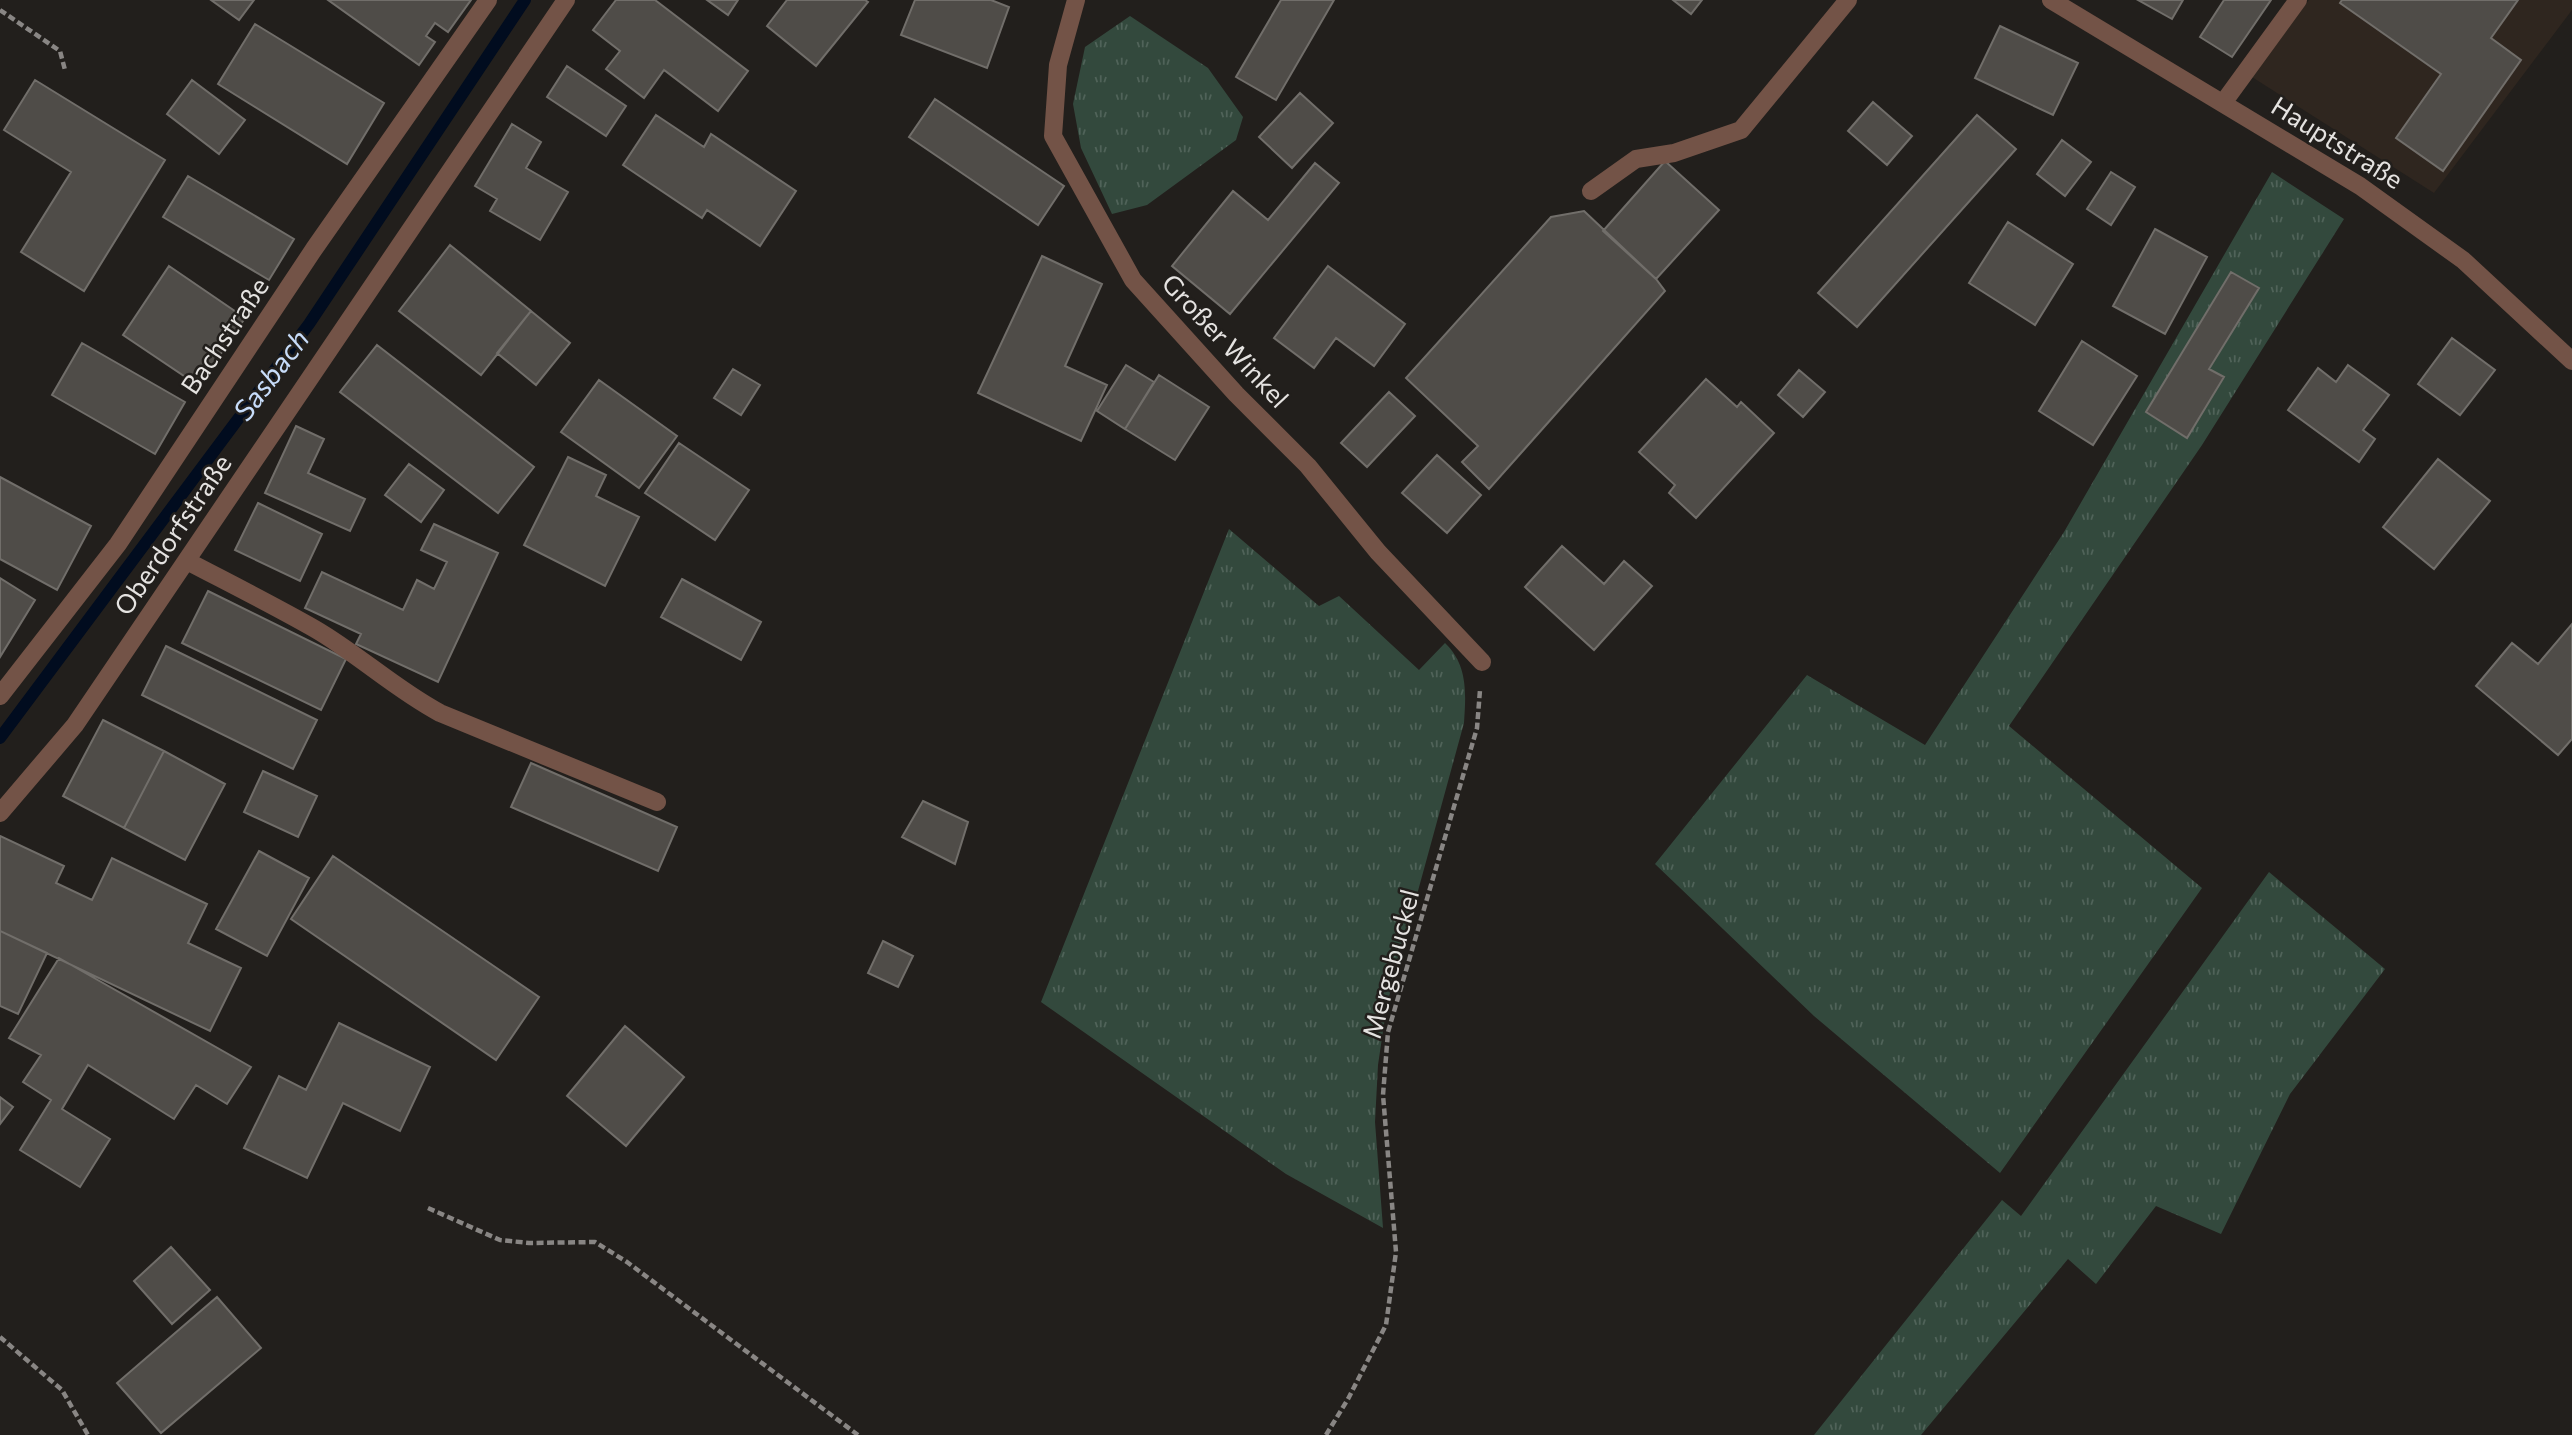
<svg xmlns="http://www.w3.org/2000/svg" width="2572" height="1435" font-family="Commissioner,sans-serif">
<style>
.built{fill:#2f261f}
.grass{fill:url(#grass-tufts)}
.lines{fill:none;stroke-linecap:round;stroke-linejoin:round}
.stream{stroke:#010c1f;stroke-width:12}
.building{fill:#4f4c48;stroke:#716e6a;stroke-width:2}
.path{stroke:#898684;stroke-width:4.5;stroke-dasharray:7 3.5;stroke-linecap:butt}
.minor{stroke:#735347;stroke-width:18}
.labels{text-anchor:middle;stroke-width:5;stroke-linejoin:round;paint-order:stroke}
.street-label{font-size:26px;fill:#e5e3e1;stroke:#221f1c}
.water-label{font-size:28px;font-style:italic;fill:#c7dcf9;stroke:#221f1c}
</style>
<defs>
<pattern id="grass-tufts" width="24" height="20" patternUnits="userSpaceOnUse" patternTransform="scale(1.75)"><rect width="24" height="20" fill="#33493d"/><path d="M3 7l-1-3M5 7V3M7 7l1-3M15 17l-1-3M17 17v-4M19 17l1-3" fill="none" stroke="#506359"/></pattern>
</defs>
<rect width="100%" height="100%" fill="#221f1c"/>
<!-- built -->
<path class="built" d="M 2309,0 L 2572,0 L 2572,10 L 2434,193 L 2252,77 Z"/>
<!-- grass -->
<path class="grass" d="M 1130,16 L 1208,68 L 1243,117 L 1236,140 L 1147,205 L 1112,214 L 1081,148 L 1073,104 L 1085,47 Z
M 2272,172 L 2344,219 L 2202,445 L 2009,726 L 2202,888 L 2000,1173 L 1814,1016 L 1655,864 L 1807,675 L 1925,745 L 2064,532 Z
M 1229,529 L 1319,606 L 1339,596 L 1419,670 L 1445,643 C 1468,665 1466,693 1464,723 L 1387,1004 L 1378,1065 L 1375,1122 L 1383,1228 L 1286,1174 L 1041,1002 Z
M 2269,872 L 2385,969 L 2290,1094 L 2221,1234 L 2156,1206 L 2096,1284 L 2068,1259 L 1921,1435 L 1814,1435 L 2002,1200 L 2021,1216 Z"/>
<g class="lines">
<!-- stream -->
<path class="stream" d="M 0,738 L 309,324 L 525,0"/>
</g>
<!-- building -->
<path class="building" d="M 211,0 L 254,0 L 239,20 Z
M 328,0 L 471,0 L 448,32 L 435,23 L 426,36 L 435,42 L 419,65 Z
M 616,0 L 655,0 L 748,71 L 718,111 L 664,70 L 644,98 L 606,69 L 620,51 L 593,30 Z
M 707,0 L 738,0 L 728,15 Z
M 787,0 L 865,0 L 868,2 L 816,66 L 767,26 Z
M 915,0 L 991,0 L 1009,7 L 987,68 L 901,35 Z
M 1281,0 L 1334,0 L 1276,100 L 1236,77 Z
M 1673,0 L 1702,0 L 1691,14 Z
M 2138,0 L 2183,0 L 2172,19 Z
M 2224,0 L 2271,0 L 2232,57 L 2200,37 Z
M 2342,0 L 2518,0 L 2491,38 L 2521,60 L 2443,171 L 2396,138 L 2441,74 L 2340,3 Z
M 255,24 L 384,103 L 347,164 L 218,84 Z
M 2000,26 L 2078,63 L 2053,115 L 1975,78 Z
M 567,66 L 626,106 L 606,136 L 547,97 Z
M 35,80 L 165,160 L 84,291 L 21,252 L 71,172 L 4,130 Z
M 192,80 L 245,120 L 219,154 L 167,114 Z
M 1300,93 L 1333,123 L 1292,168 L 1259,137 Z
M 935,99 L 1064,186 L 1038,225 L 909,137 Z
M 1873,102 L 1912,136 L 1887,165 L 1848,131 Z
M 656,115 L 704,147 L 711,134 L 796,191 L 760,246 L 707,210 L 702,218 L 623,165 Z
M 1977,115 L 2016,149 L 1857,327 L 1818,293 Z
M 512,124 L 541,142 L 526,168 L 568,192 L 540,240 L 490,211 L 497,199 L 475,186 Z
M 2062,140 L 2091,162 L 2065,196 L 2037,174 Z
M 1665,161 L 1719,210 L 1656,279 L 1603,231 Z
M 1315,163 L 1339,183 L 1230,314 L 1172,266 L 1233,191 L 1268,220 Z
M 2111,172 L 2135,187 L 2111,225 L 2087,209 Z
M 188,176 L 294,239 L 269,280 L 163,217 Z
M 1584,211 L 1656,279 L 1665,291 L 1489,489 L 1462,462 L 1478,446 L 1406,378 L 1551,217 Z
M 2008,222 L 2073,264 L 2035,325 L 1969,283 Z
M 2155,229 L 2207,257 L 2165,334 L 2113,306 Z
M 450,245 L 531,311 L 481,375 L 399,311 Z
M 1042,256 L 1102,284 L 1065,366 L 1107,385 L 1081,441 L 978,393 Z
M 169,266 L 245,318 L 199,386 L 123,335 Z
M 1328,266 L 1405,324 L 1374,366 L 1336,338 L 1314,368 L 1274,338 Z
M 2231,272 L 2259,288 L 2209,369 L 2224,377 L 2187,438 L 2146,412 Z
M 531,311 L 570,343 L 536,385 L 497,353 Z
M 2452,338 L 2495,370 L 2460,415 L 2418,384 Z
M 2082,341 L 2137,376 L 2093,445 L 2039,411 Z
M 82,343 L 185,402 L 155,454 L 52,395 Z
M 377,345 L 534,467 L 498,513 L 340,392 Z
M 1126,365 L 1154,382 L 1125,429 L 1097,411 Z
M 2348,365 L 2389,395 L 2363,430 L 2375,439 L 2359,462 L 2288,410 L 2318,368 L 2336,382 Z
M 733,369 L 760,385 L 741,415 L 714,398 Z
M 1799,370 L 1825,392 L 1803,417 L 1778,395 Z
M 1159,375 L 1209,407 L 1175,460 L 1125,429 Z
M 1706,379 L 1737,407 L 1741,402 L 1774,433 L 1696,518 L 1669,493 L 1675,485 L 1639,452 Z
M 599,380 L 677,436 L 639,488 L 561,432 Z
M 1389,392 L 1415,416 L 1367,467 L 1341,443 Z
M 296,426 L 324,439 L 308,473 L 365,499 L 350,531 L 265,493 Z
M 679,443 L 749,490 L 715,540 L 645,493 Z
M 1437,455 L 1481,495 L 1447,533 L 1402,493 Z
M 568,457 L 606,475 L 596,496 L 639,517 L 605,586 L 524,545 Z
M 2438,459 L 2490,501 L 2434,569 L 2383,527 Z
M 409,464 L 444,490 L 421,522 L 385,495 Z
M 0,477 L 91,526 L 57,590 L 0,559 Z
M 258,503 L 322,534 L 300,581 L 235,550 Z
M 434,524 L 498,553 L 438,682 L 356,644 L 361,634 L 305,608 L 322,572 L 403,610 L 417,580 L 434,589 L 447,562 L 421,550 Z
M 1562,546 L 1604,584 L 1624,561 L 1652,586 L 1594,650 L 1525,587 Z
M 0,578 L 35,600 L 0,657 Z
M 682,579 L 761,622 L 741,660 L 661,617 Z
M 208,591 L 346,659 L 321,710 L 182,643 Z
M 2572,624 L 2572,739 L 2558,755 L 2476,686 L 2512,643 L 2538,664 Z
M 166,646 L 317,720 L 293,769 L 142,695 Z
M 103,720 L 164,751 L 124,828 L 63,796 Z
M 164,751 L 225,784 L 185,860 L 124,828 Z
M 531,763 L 677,827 L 658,871 L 511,807 Z
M 263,771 L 317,796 L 298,837 L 244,812 Z
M 923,801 L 968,822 L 955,864 L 902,837 Z
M 0,836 L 64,866 L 56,883 L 92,900 L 112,858 L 207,904 L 188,943 L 241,968 L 210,1031 L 0,931 Z
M 259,851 L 309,878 L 267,956 L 216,929 Z
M 333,856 L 539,997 L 496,1060 L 291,919 Z
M 0,931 L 47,953 L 18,1014 L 0,1006 Z
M 883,941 L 913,956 L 898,987 L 868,973 Z
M 59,958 L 251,1067 L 227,1104 L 196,1085 L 174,1119 L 88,1065 L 62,1109 L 110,1139 L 80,1187 L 20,1150 L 51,1100 L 23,1082 L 41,1055 L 9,1038 Z
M 339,1023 L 430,1067 L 400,1131 L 343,1103 L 307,1178 L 244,1148 L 279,1076 L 306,1090 Z
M 625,1026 L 684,1077 L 626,1146 L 567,1096 Z
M 0,1097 L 13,1107 L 0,1124 Z
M 171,1247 L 210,1290 L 172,1324 L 134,1281 Z
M 217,1297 L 261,1348 L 161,1433 L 117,1383 Z"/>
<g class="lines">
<!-- path -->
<path class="path" d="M 0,10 L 60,51 L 65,70
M 428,1208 L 500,1240 L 529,1243 L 595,1242 L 627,1262 L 858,1435
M 0,1337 L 62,1390 L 88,1435
M 1326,1435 L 1348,1399 L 1386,1325 L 1396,1252 L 1383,1095 L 1388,1032 L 1477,728 L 1480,690"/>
<!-- minor -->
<path class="minor" d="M 1076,0 L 1058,65 L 1053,136 L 1133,280 L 1236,394 L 1308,466 L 1378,552 L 1482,662
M 2051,0 L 2360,186 L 2463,260 L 2572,361
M 2223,103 L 2298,0
M 1591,191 L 1636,159 L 1674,153 L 1741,130 L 1848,0
M 187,561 C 229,583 273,605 315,629 C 358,654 395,689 440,713 L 657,802
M 0,696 L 118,544 L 314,249 L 488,0
M 0,813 L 75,725 L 566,0"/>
</g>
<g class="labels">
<!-- street labels -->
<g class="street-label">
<text transform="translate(2337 143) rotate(32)" y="9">Hauptstraße</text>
<text transform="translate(225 336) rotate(-56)" y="9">Bachstraße</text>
<text transform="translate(1225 341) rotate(47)" y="9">Großer Winkel</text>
<text transform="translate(173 535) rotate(-56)" y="9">Oberdorfstraße</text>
<text transform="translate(1391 964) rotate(-75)" y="9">Mergebuckel</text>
</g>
<!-- water labels -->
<g class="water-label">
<text transform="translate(271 375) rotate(-53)" y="10">Sasbach</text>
</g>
</g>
</svg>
